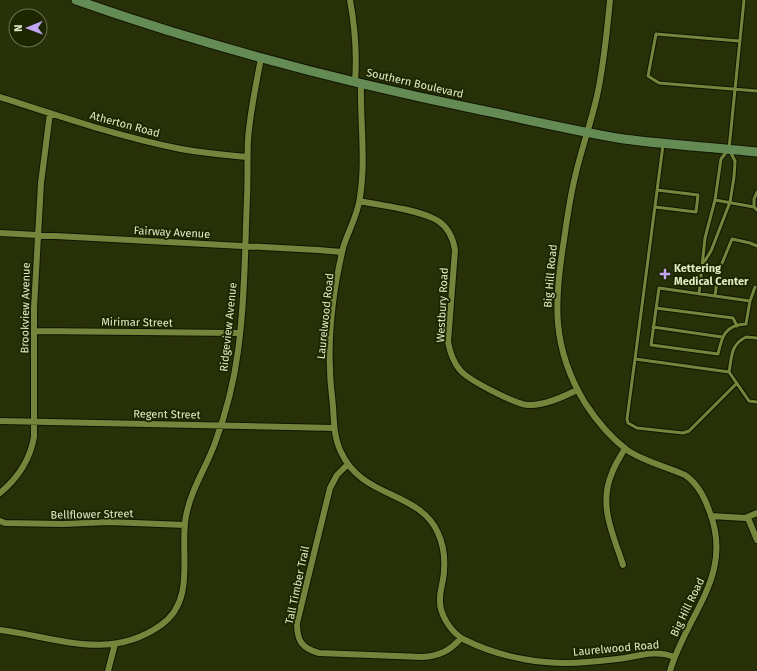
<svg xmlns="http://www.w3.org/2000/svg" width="757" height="671" font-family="'Fira Sans',sans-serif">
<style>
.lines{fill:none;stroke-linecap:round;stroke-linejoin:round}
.lane-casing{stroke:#111602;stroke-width:5}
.street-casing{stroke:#111602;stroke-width:8}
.secondary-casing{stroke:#111602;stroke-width:11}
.lane{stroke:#74863c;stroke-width:3}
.street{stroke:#74863c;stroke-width:6}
.secondary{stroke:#648b53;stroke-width:9}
.poi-dot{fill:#c3a7f2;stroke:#1d2600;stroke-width:1.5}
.labels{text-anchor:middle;stroke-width:4;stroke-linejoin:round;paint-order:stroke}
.street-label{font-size:11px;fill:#e0ecc6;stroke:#1d2600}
.poi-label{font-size:11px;font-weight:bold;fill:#e0ecc6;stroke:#1d2600;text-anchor:start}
</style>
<rect width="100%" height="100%" fill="#273007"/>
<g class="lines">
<defs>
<path id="lane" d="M 739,41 L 656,34 L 648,76 L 659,83 L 757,91
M 663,145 L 635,359 L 729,372 C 732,357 730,345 746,337 L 757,338
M 715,200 L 754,207 L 757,210
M 655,207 L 696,212 L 698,195 L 657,190
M 754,207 L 754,199 L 757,192
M 703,264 L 711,251 L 730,202 L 734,177 L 735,161 L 729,149 L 744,0
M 659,288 L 750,301 L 746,324 C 725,325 722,336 718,354 L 651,345 Z
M 699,294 L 705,238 L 715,200 L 721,159 L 728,150
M 715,296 L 718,273 L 732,239 L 750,243 L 757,246
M 750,301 L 755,287
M 656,308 L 733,318 L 737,326
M 653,327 L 722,337
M 635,359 L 627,419 L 628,423 L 637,428 L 683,433 L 689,431 L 737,383
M 729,372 L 749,401 L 757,402"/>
<path id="street" d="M 350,0 C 355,27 357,55 355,82
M 610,0 C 607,32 604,64 597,96 C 591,123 581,150 575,177 C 570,197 567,219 564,240 C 554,301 551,347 585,403 C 596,420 610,437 627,450 C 643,461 667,467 685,475 C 697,483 704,496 709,510 C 735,575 687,613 670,671
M 361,84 C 360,121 366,159 360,197 C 358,215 348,231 343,248 C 334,287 328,329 330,369 C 330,382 332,394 333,407 C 334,422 334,438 341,452 C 362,499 420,491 438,533 C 443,544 445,558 444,570 C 444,580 440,589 440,599 C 439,614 451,633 465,640 C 501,658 547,666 587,662 C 600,661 612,660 625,658 C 641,655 658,650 674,657
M 0,97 C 58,116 121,137 181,149 C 203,153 225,155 247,157
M 360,201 C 374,204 388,206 403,209 C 429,215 450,219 455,250 L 448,342 C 450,352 453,362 460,370 C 468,380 515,404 528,405 C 544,406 563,397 577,390
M 0,233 L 318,250 L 342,252
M 34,331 L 240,333
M 0,421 L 334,428
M 348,464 L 337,475 L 330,488 L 297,623 C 297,640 301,648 319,653 L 422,657 C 439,656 450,651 461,638
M 0,493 C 18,478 30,460 34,437 L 34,308 L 41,183 L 50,113
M 711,516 L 745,518 L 757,513
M 748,518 L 757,540
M 0,521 L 5,523 L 63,524 L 109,522 L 185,525
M 623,565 C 613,534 598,505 612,473 C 615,464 621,456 625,448
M 0,630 C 56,637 109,662 161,625 C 197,600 179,552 186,516 C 191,489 206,468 215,443 C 226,413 234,382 238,351 C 245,301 245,247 247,197 C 248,178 247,159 248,140 C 250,112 256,85 261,58
M 108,671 L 115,644"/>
<path id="secondary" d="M 76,0 C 206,46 340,81 476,109 C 525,119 574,131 624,139 C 668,145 713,147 757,152"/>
</defs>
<!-- lane casing -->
<use href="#lane" class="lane-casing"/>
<!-- street casing -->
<use href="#street" class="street-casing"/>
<!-- secondary casing -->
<use href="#secondary" class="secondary-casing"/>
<!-- lane -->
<use href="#lane" class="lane"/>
<!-- street -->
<use href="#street" class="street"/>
<!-- secondary -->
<use href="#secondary" class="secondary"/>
</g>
<!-- markers -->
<path class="poi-dot" d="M663 268h4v4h4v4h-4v4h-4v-4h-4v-4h4z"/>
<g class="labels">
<!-- street labels -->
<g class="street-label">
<text transform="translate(415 83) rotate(13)" y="4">Southern Boulevard</text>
<text transform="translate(125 124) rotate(15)" y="4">Atherton Road</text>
<text transform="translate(172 232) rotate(3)" y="4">Fairway Avenue</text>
<text transform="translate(550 276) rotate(-85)" y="4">Big Hill Road</text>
<text transform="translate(442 305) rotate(-87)" y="4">Westbury Road</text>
<text transform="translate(25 308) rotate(-89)" y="4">Brookview Avenue</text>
<text transform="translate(325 316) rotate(-84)" y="4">Laurelwood Road</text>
<text transform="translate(137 322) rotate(1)" y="4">Mirimar Street</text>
<text transform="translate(228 327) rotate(-84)" y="4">Ridgeview Avenue</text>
<text transform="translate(167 414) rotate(1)" y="4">Regent Street</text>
<text transform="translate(92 514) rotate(-1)" y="4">Bellflower Street</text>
<text transform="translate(297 585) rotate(-78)" y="4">Tall Timber Trail</text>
<text transform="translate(687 607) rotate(-64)" y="4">Big Hill Road</text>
<text transform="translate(616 648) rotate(-5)" y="4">Laurelwood Road</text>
</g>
<!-- poi labels -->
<g class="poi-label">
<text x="674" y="272">Kettering<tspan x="674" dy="13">Medical Center</tspan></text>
</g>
</g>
<!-- north arrow -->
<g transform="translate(28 28) rotate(269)"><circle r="19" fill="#1d2600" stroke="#6b754f"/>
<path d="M0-3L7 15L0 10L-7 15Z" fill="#c3a7f2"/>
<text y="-6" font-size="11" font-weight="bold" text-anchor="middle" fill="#e0ecc6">N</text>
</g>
</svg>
